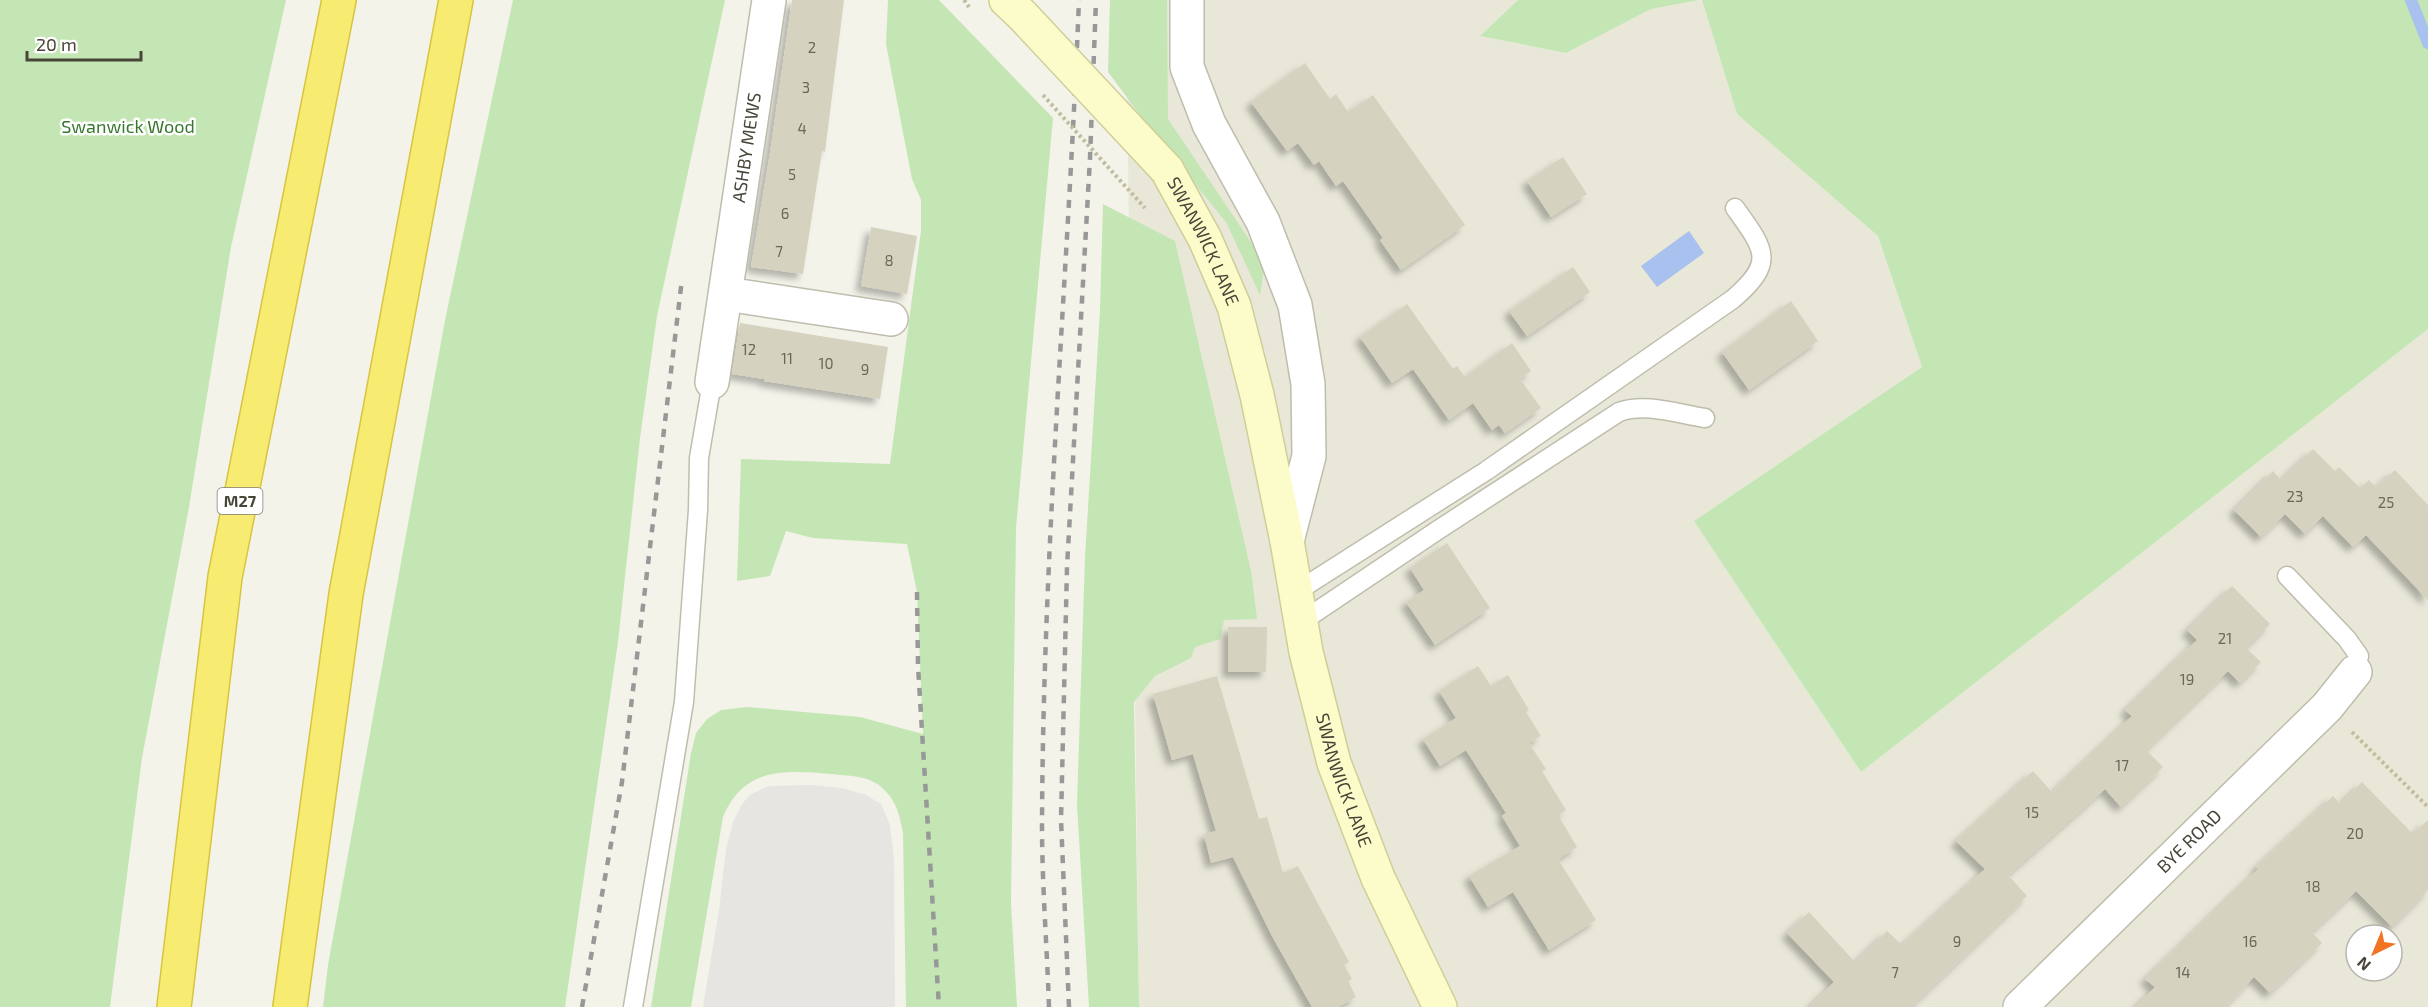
<svg xmlns="http://www.w3.org/2000/svg" width="2428" height="1007" font-family="'Exo 2',sans-serif">
<style>
.residential{fill:#e8e7d8;fill-rule:evenodd}
.green{fill:#c4e6b4}
.parking{fill:#e6e5e1}
.water{fill:#a9c1ee}
.lines{fill:none;stroke-linecap:round;stroke-linejoin:round}
.stream{stroke:#a9c1ee;stroke-width:12}
.building{fill:#d5d2bf;filter:url(#shadow)}
.lane-casing{stroke:#bfbdac;stroke-width:21}
.street-casing{stroke:#bfbdac;stroke-width:36}
.secondary-casing{stroke:#cfce99;stroke-width:36}
.highway-casing{stroke:#d8c440;stroke-width:36}
.path{stroke:#c1bd9e;stroke-width:4;stroke-dasharray:3 3;stroke-linecap:butt}
.lane{stroke:#fff;stroke-width:18}
.street{stroke:#fff;stroke-width:33}
.secondary{stroke:#fcfccb;stroke-width:33}
.highway{stroke:#f8eb71;stroke-width:33}
.rail{stroke:#989898;stroke-width:4.5;stroke-dasharray:8 8;stroke-linecap:butt}
.secondary-bridge-casing{stroke:#cfce99;stroke-width:36;stroke-linecap:butt}
.path-bridge{stroke:#c1bd9e;stroke-width:4;stroke-dasharray:3 3;stroke-linecap:butt}
.secondary-bridge{stroke:#fcfccb;stroke-width:33}
.labels{text-anchor:middle;stroke-width:5;stroke-linejoin:round;paint-order:stroke}
.number-label{font-size:15px;fill:#6b685a}
.shield{fill:#fff;stroke:#7f7d74;stroke-width:1.5}
.shield-label{font-size:16px;font-weight:bold;fill:#484538}
.park-label{font-size:18px;fill:#37782d;stroke:#fff}
.street-label{font-size:18px;fill:#484538;stroke:#fff}
</style>
<defs>
<filter id="shadow"><feDropShadow dx="-5.5" dy="5.5" stdDeviation="3" flood-color="#0004"/></filter>
</defs>
<rect width="100%" height="100%" fill="#f4f3ea"/>
<!-- residential -->
<path class="residential" d="M 1126,0 L 1518,0 L 1480,36 L 1566,53 L 1651,9 L 1702,0 L 1737,114 L 1878,236 L 1922,367 L 1694,521 L 1861,772 L 2428,329 L 2428,1007 L 1139,1007 ZM 2356,935 L 2392,935 L 2392,971 L 2356,971 Z"/>
<!-- green -->
<path class="green" d="M 0,0 L 286,0 L 231,247 L 189,507 L 142,758 L 110,1007 L 0,1007 Z
M 513,0 L 725,0 L 657,316 L 640,438 L 618,642 L 565,1007 L 323,1007 L 328,965 L 445,320 Z
M 888,0 L 939,0 L 1053,118 L 1016,528 L 1011,903 L 1017,1007 L 906,1007 L 903,834 C 900,815 896,799 880,786 C 866,775 848,776 831,774 C 784,770 744,767 723,817 L 691,1007 L 651,1007 L 691,753 L 696,733 L 707,719 L 721,710 L 747,707 L 860,717 L 923,734 L 917,592 L 907,544 L 813,538 L 786,531 L 770,576 L 737,581 L 741,459 L 890,464 L 921,231 L 921,200 L 912,179 L 886,44 Z
M 1110,0 L 1167,0 L 1168,119 L 1265,263 L 1260,295 L 1226,222 L 1158,139 L 1108,72 Z
M 1518,0 L 1700,0 L 1651,9 L 1566,53 L 1480,36 Z
M 1702,0 L 2428,0 L 2428,329 L 1861,772 L 1694,521 L 1922,367 L 1878,236 L 1737,114 Z
M 1103,204 L 1175,241 L 1251,571 L 1257,619 L 1224,620 L 1220,639 L 1195,647 L 1191,658 L 1155,676 L 1134,702 L 1139,1007 L 1089,1007 L 1077,805 L 1085,557 L 1100,311 Z"/>
<!-- parking -->
<path class="parking" d="M 811,785 L 842,788 L 866,795 L 881,804 L 890,825 L 894,858 L 895,1007 L 703,1007 L 719,910 L 726,849 L 733,822 L 742,804 L 751,794 L 769,786 Z"/>
<!-- water -->
<path class="water" d="M 1689,231 L 1704,253 L 1657,287 L 1641,266 Z"/>
<g class="lines">
<!-- stream -->
<path class="stream" d="M 2411,0 L 2428,43"/>
</g>
<!-- building -->
<path class="building" d="M 792,0 L 844,0 L 825,152 L 822,151 L 803,274 L 751,267 L 770,153 Z
M 1305,63 L 1330,99 L 1336,94 L 1348,112 L 1373,95 L 1465,225 L 1401,270 L 1380,240 L 1383,238 L 1343,181 L 1336,186 L 1319,161 L 1314,165 L 1298,143 L 1287,151 L 1251,102 Z
M 1563,157 L 1587,194 L 1551,217 L 1527,181 Z
M 871,227 L 917,236 L 907,294 L 861,286 Z
M 1573,267 L 1590,292 L 1527,336 L 1509,311 Z
M 1791,301 L 1818,341 L 1749,390 L 1722,352 Z
M 1407,304 L 1453,369 L 1457,366 L 1465,377 L 1512,343 L 1531,371 L 1520,379 L 1541,408 L 1505,433 L 1499,425 L 1492,430 L 1473,403 L 1449,420 L 1413,369 L 1392,383 L 1360,337 Z
M 740,323 L 888,347 L 880,399 L 764,381 L 764,379 L 732,374 Z
M 2313,449 L 2335,471 L 2339,467 L 2360,488 L 2369,480 L 2376,487 L 2395,470 L 2428,505 L 2428,600 L 2366,535 L 2353,547 L 2323,516 L 2305,534 L 2285,514 L 2261,537 L 2234,510 L 2273,471 L 2281,480 Z
M 1447,543 L 1490,608 L 1435,645 L 1406,602 L 1424,590 L 1410,568 Z
M 2232,586 L 2270,624 L 2246,648 L 2261,662 L 2240,683 L 2228,671 L 2146,750 L 2163,767 L 2121,807 L 2105,789 L 2008,875 L 2027,896 L 1911,1007 L 1809,1007 L 1834,982 L 1787,933 L 1809,912 L 1855,962 L 1887,931 L 1902,945 L 1985,869 L 1956,841 L 2033,771 L 2052,792 L 2132,716 L 2125,710 L 2197,640 L 2187,630 Z
M 1228,627 L 1267,627 L 1266,672 L 1228,672 Z
M 1478,666 L 1491,686 L 1508,675 L 1529,710 L 1526,712 L 1541,736 L 1529,743 L 1546,769 L 1542,771 L 1566,810 L 1558,815 L 1577,847 L 1558,859 L 1596,920 L 1549,950 L 1513,892 L 1488,907 L 1469,876 L 1520,846 L 1502,816 L 1506,813 L 1466,750 L 1440,766 L 1423,739 L 1456,718 L 1439,691 Z
M 1217,676 L 1259,819 L 1267,817 L 1283,873 L 1298,866 L 1349,962 L 1344,965 L 1352,979 L 1348,981 L 1356,997 L 1338,1007 L 1312,1007 L 1272,936 L 1233,857 L 1211,863 L 1204,834 L 1216,831 L 1193,754 L 1172,760 L 1153,694 Z
M 2362,782 L 2413,834 L 2428,820 L 2428,890 L 2392,927 L 2356,891 L 2312,932 L 2322,943 L 2270,993 L 2254,977 L 2225,1007 L 2135,1007 L 2155,987 L 2145,979 L 2258,869 L 2256,867 L 2333,796 L 2340,804 Z"/>
<g class="lines">
<defs>
<path id="lane" d="M 2287,576 L 2347,639 L 2359,656 L 2355,672
M 1296,592 L 1486,471 L 1733,299 C 1776,262 1765,250 1735,208
M 1301,622 L 1438,530 L 1619,412 C 1645,402 1678,414 1705,418
M 633,1007 L 684,702 L 698,510 L 699,458 L 712,382"/>
<g id="street">
<path d="M 1187,0 L 1187,67 L 1209,124 L 1263,222 L 1295,305 L 1308,384 L 1309,456 L 1287,541"/>
<path d="M 726,294 L 891,319"/>
<path id="s1" d="M 712,382 L 769,0"/>
<path id="s2" d="M 2020,1007 L 2327,707 L 2355,672"/>
</g>
<g id="secondary">
<path d="M 1006,0 L 1023,16"/>
<path id="s3" d="M 1167,170 L 1205,239 L 1234,306 L 1257,395 L 1287,541 L 1306,652 L 1334,763 L 1378,878 L 1440,1007"/>
</g>
<path id="highway" d="M 174,1007 L 225,577 L 339,0
M 290,1007 L 346,594 L 456,0"/>
</defs>
<!-- lane casing -->
<use href="#lane" class="lane-casing"/>
<!-- street casing -->
<use href="#street" class="street-casing"/>
<!-- secondary casing -->
<use href="#secondary" class="secondary-casing"/>
<!-- highway casing -->
<use href="#highway" class="highway-casing"/>
<!-- path -->
<path class="path" d="M 964,0 L 969,7
M 2352,732 L 2428,807"/>
<!-- lane -->
<use href="#lane" class="lane"/>
<!-- street -->
<use href="#street" class="street"/>
<!-- secondary -->
<use href="#secondary" class="secondary"/>
<!-- highway -->
<use href="#highway" class="highway"/>
<!-- rail -->
<path class="rail" d="M 917,592 L 918,666 L 939,1007
M 582,1007 L 622,782 L 682,279
M 1049,1007 C 1047,946 1042,885 1042,825 C 1043,550 1068,275 1079,0
M 1069,1007 L 1061,820 L 1067,567 L 1090,158 L 1096,0"/>
<defs>
<path id="secondary-bridge" d="M 1023,16 L 1167,170"/>
</defs>
<!-- secondary-bridge casing -->
<use href="#secondary-bridge" class="secondary-bridge-casing"/>
<!-- path-bridge -->
<path class="path-bridge" d="M 1043,95 L 1145,208"/>
<!-- secondary-bridge -->
<use href="#secondary-bridge" class="secondary-bridge"/>
</g>
<g class="labels">
<!-- number labels -->
<g class="number-label">
<text x="812" y="53">2</text>
<text x="806" y="93">3</text>
<text x="802" y="134">4</text>
<text x="792" y="180">5</text>
<text x="785" y="219">6</text>
<text x="779" y="257">7</text>
<text x="889" y="266">8</text>
<text x="749" y="355">12</text>
<text x="787" y="364">11</text>
<text x="826" y="369">10</text>
<text x="865" y="375">9</text>
<text x="2295" y="502">23</text>
<text x="2386" y="508">25</text>
<text x="2225" y="644">21</text>
<text x="2187" y="685">19</text>
<text x="2122" y="771">17</text>
<text x="2032" y="818">15</text>
<text x="2355" y="839">20</text>
<text x="2313" y="892">18</text>
<text x="1957" y="947">9</text>
<text x="2250" y="947">16</text>
<text x="1895" y="978">7</text>
<text x="2183" y="978">14</text>
</g>
<!-- shield labels -->
<rect class="shield" x="217.5" y="488" width="45" height="26" rx="4.5"/>
<g class="shield-label">
<text x="240" y="507">M27</text>
</g>
<!-- park labels -->
<g class="park-label">
<text x="128" y="133">Swanwick Wood</text>
</g>
<!-- street labels -->
<g class="street-label">
<text dy="6" stroke="none"><textPath href="#s1" startOffset="237">ASHBY MEWS</textPath></text>
<text dy="6" stroke="none"><textPath href="#s3" startOffset="80">SWANWICK LANE</textPath></text>
<text dy="6" stroke="none"><textPath href="#s3" startOffset="639">SWANWICK LANE</textPath></text>
<text dy="6" stroke="none"><textPath href="#s2" startOffset="237">BYE ROAD</textPath></text>
</g>
</g>
<!-- north arrow -->
<g transform="translate(2374 953) rotate(223)"><circle r="28" fill="#ffffff" stroke="#b6b5af" stroke-width="1.5"/>
<path d="M0-4.5L10 22L0 15L-10 22Z" fill="#f17323"/>
<text y="-9" font-size="16" font-weight="bold" text-anchor="middle" fill="#484538">N</text>
</g>
<!-- scale -->
<path d="M27 51v9h114v-9" fill="none" stroke="#484538" stroke-width="3"/>
<text x="36" y="51" font-size="18" fill="#484538" stroke="#ffffff" stroke-width="4.5" paint-order="stroke">20 m</text>
</svg>
